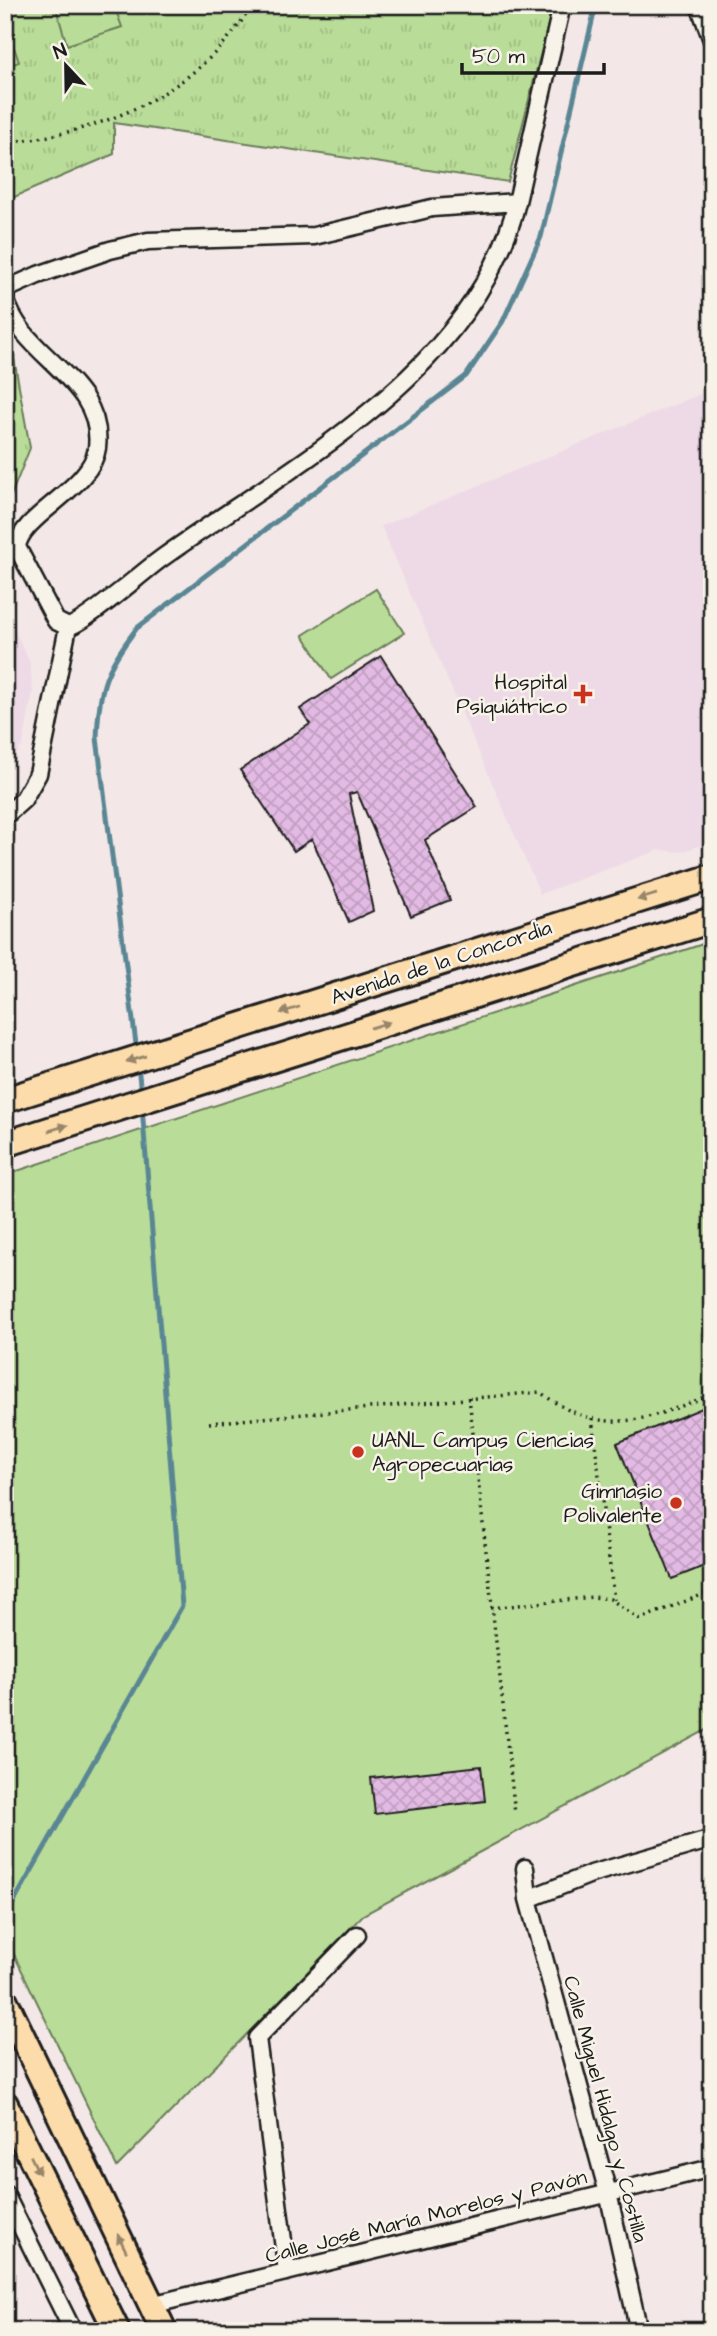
<svg xmlns="http://www.w3.org/2000/svg" width="717" height="2336" font-family="'Architects Daughter',sans-serif">
<style>
.built{fill:#eedae6}
.grass{fill:url(#grass-tufts);stroke:#6a7c5a;stroke-width:2}
.pitch{fill:#b9dd98;stroke:#6a7c5a;stroke-width:2}
.lines{fill:none;stroke-linecap:round;stroke-linejoin:round}
.stream{stroke:#5a8694;stroke-width:5}
.building{fill:url(#building-cross-hatch);stroke:#1c1c1c;stroke-width:2}
.minor-casing{stroke:#1c1c1c;stroke-width:21}
.primary-casing{stroke:#1c1c1c;stroke-width:30}
.path{stroke:#1c1c1c;stroke-width:3.5;stroke-dasharray:2 5;stroke-linecap:butt}
.minor{stroke:#f7f3e8;stroke-width:16}
.primary{stroke:#fddcac;stroke-width:24}
.oneway{fill:#98866b}
.poi-dot{fill:#c8321e;stroke:#f7f3e8;stroke-width:2.5}
.labels{text-anchor:middle;stroke-width:5;stroke-linejoin:round;paint-order:stroke}
.poi-label{font-size:21px;fill:#1c1c1c;stroke:#f7f3e8;text-anchor:end}
.street-label{font-size:21px;fill:#1c1c1c;stroke:#f7f3e8}
</style>
<defs>
<pattern id="grass-tufts" width="24" height="20" patternUnits="userSpaceOnUse" patternTransform="scale(1.75)"><rect width="24" height="20" fill="#b9dd98"/><path d="M3 7l-1-3M5 7V3M7 7l1-3M15 17l-1-3M17 17v-4M19 17l1-3" fill="none" stroke="#9ebd82"/></pattern>
<pattern id="building-cross-hatch" width="8" height="8" patternUnits="userSpaceOnUse" patternTransform="scale(1.75)"><rect width="8" height="8" fill="#e2bae3"/><path d="M0 0l8 8M0 8l8-8" fill="none" stroke="#c19fc2"/></pattern>
</defs>
<rect width="100%" height="100%" fill="#f3e8e7"/>
<filter id="ink" filterUnits="userSpaceOnUse"><feTurbulence type="fractalNoise" baseFrequency=".0143" numOctaves="2"/><feDisplacementMap in="SourceGraphic" scale="14" xChannelSelector="R" yChannelSelector="G"/><feConvolveMatrix kernelMatrix="1 2 1 2 8 2 1 2 1" color-interpolation-filters="sRGB"/></filter>
<g filter="url(#ink)">
<!-- built -->
<path class="built" d="M 712,389 L 712,842 L 681,852 L 659,850 L 540,894 L 381,526 Z
M 5,611 L 30,662 L 33,692 L 23,744 L 5,774 Z"/>
<!-- grass -->
<path class="grass" d="M 5,5 L 553,5 L 508,182 L 114,123 L 114,154 L 5,201 Z
M 5,308 L 30,448 L 10,498 L 5,502 Z"/>
<!-- pitch -->
<path class="pitch" d="M 55,5 L 114,5 L 122,27 L 67,45 Z
M 5,21 L 19,62 L 5,67 Z
M 376,589 L 404,633 L 331,679 L 303,635 Z
M 712,941 L 712,1727 L 363,1915 L 117,2167 L 5,1936 L 5,1175 Z"/>
<g class="lines">
<!-- stream -->
<path class="stream" d="M 137,1052 L 97,738 C 99,687 105,669 137,628 L 466,376 L 503,321 L 541,237 L 596,5
M 138,1065 L 141,1094
M 7,1914 L 182,1606 L 142,1107"/>
</g>
<!-- building -->
<path class="building" d="M 381,656 L 477,807 L 425,840 L 450,900 L 411,916 L 357,792 L 349,794 L 373,911 L 349,922 L 312,839 L 294,851 L 240,770 L 310,724 L 300,709 Z
M 712,1404 L 712,1563 L 672,1579 L 617,1443 Z
M 481,1766 L 485,1801 L 375,1814 L 371,1778 Z"/>
<g class="lines">
<defs>
<path id="minor" d="M 699,5 L 712,40
M 5,295 L 9,288 L 38,275 L 110,250 L 148,241 L 314,236 L 432,208 L 517,202 L 562,5
M 5,297 C 20,357 105,379 97,448 C 92,488 21,515 17,547 L 56,621 L 68,627 C 88,621 141,573 162,558 C 293,464 476,372 517,202
M 5,816 L 23,800 L 38,774 L 68,627
M 525,1868 L 528,1899 L 608,2193 L 639,2331
M 528,1899 L 591,1874 L 712,1839
M 5,2194 L 73,2331
M 287,2272 L 257,2038 L 357,1935
M 151,2305 L 712,2168"/>
<path id="primary" d="M 5,1100 L 712,877
M 5,1144 L 712,920
M 5,2001 L 164,2331
M 5,2104 L 117,2331"/>
</defs>
<!-- minor casing -->
<use href="#minor" class="minor-casing"/>
<!-- primary casing -->
<use href="#primary" class="primary-casing"/>
<!-- path -->
<path class="path" d="M 5,142 C 103,134 200,92 252,5
M 469,1397 L 515,1814
M 592,1418 L 614,1600
M 209,1423 L 540,1392 C 603,1440 647,1420 712,1394
M 491,1608 L 593,1597 L 610,1599 L 640,1619 L 712,1591"/>
<!-- minor -->
<use href="#minor" class="minor"/>
<!-- primary -->
<use href="#primary" class="primary"/>
</g>
<!-- one-way arrows -->
<defs><path id="oneway-solid" d="M-6-.8H1V-3.2L6.5 0L1 3.2V.8H-6Z" transform="scale(1.75)"/></defs>
<g class="oneway">
<use href="#oneway-solid" transform="translate(647 897) rotate(163)"/>
<use href="#oneway-solid" transform="translate(290 1010) rotate(162)"/>
<use href="#oneway-solid" transform="translate(380 1025) rotate(-17)"/>
<use href="#oneway-solid" transform="translate(136 1059) rotate(163)"/>
<use href="#oneway-solid" transform="translate(58 1128) rotate(-17)"/>
<use href="#oneway-solid" transform="translate(35 2165) rotate(64)"/>
<use href="#oneway-solid" transform="translate(122 2243) rotate(-116)"/>
</g>
</g>
<!-- markers -->
<g class="poi-dot">
<path d="M579.5 683.5h7v7h7v7h-7v7h-7v-7h-7v-7h7z"/>
<circle cx="358" cy="1452" r="7"/>
<circle cx="676" cy="1503" r="7"/>
</g>
<g class="labels">
<!-- poi labels -->
<g class="poi-label">
<text x="567" y="689">Hospital<tspan x="567" dy="24">Psiquiátrico</tspan></text>
<text x="372" y="1447" text-anchor="start">UANL Campus Ciencias<tspan x="372" dy="24">Agropecuarias</tspan></text>
<text x="662" y="1498">Gimnasio<tspan x="662" dy="24">Polivalente</tspan></text>
</g>
<!-- street labels -->
<g class="street-label">
<text transform="translate(441 962) rotate(-18)" y="7">Avenida de la Concordia</text>
<text transform="translate(606 2109) rotate(75)" y="7">Calle Miguel Hidalgo y Costilla</text>
<text transform="translate(426 2216) rotate(-14)" y="7">Calle José María Morelos y Pavón</text>
</g>
</g>
<!-- margin -->
<rect width="717" height="2336" fill="none" stroke="#f7f3e8" stroke-width="28"/>
<rect x="14" y="14" width="689" height="2308" fill="none" stroke="#1c1c1c" stroke-width="2.5" filter="url(#ink)"/>
<!-- north arrow -->
<g transform="translate(66 66) rotate(338)" stroke="#f7f3e8" stroke-width="5" paint-order="stroke">
<path d="M0-5L12 26L0 18L-12 26Z" fill="#1c1c1c"/>
<text y="-10" font-size="19" font-weight="bold" text-anchor="middle" fill="#1c1c1c">N</text>
</g>
<!-- scale -->
<path d="M462 63v10h142v-10" fill="none" stroke="#1c1c1c" stroke-width="3.5"/>
<text x="472" y="63" font-size="21" fill="#1c1c1c" stroke="#f7f3e8" stroke-width="5" paint-order="stroke">50 m</text>
</svg>
